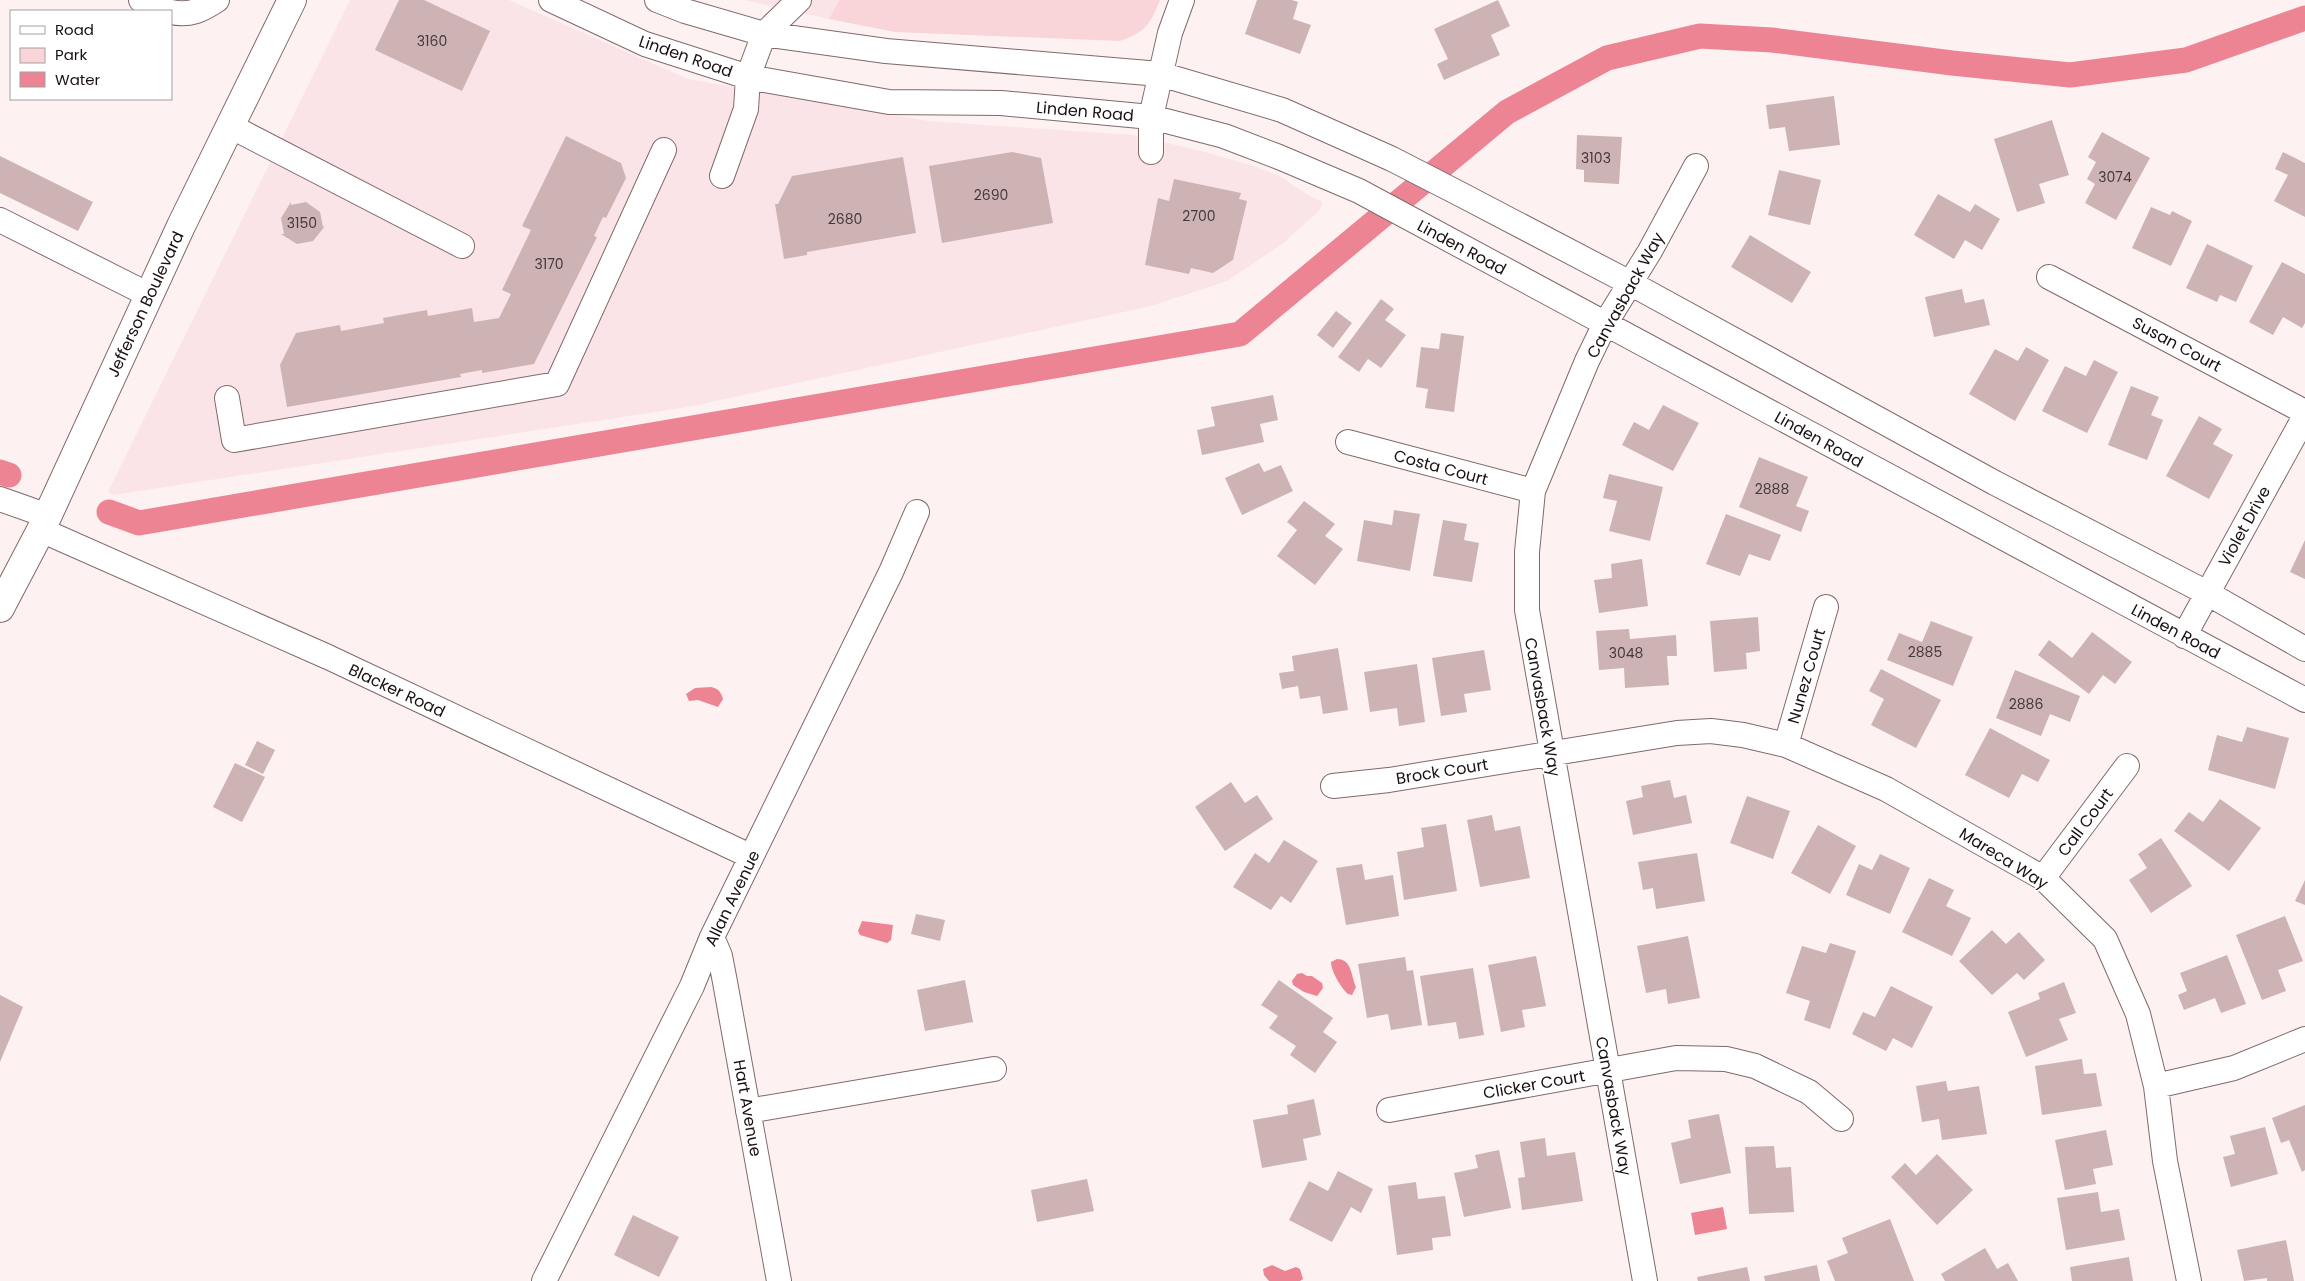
<svg xmlns="http://www.w3.org/2000/svg" width="2305" height="1281" font-family="Poppins,sans-serif">
<style>
.built{fill:#fbe4e7}
.green{fill:#f9d5d9}
.water{fill:#ec8494}
.lines{fill:none;stroke-linecap:round;stroke-linejoin:round}
.canal{stroke:#ec8494;stroke-width:25}
.building{fill:#ceb3b5}
.minor-casing{stroke:#81696b;stroke-width:26}
.major-casing{stroke:#81696b;stroke-width:30}
.minor{stroke:#fff;stroke-width:24}
.major{stroke:#fff;stroke-width:28}
.labels{text-anchor:middle;stroke-width:4;stroke-linejoin:round;paint-order:stroke}
.number-label{font-size:14px;fill:#46393a}
.street-label{font-size:16px;fill:#191011;stroke:#fff}
</style>
<rect width="100%" height="100%" fill="#fdf1f2"/>
<!-- built -->
<path class="built" d="M 350,0 L 509,0 L 688,79 L 928,121 L 1133,135 L 1201,151 L 1254,166 L 1281,177 L 1308,195 L 1323,202 L 1319,211 L 1282,244 L 1227,281 L 1151,306 L 688,407 L 113,495 L 108,492 Z
M 744,0 L 839,0 L 829,19 Z"/>
<!-- green -->
<path class="green" d="M 839,0 L 1160,0 C 1150,25 1145,32 1120,41 L 895,32 L 829,19 Z"/>
<!-- water -->
<path class="water" d="M 711,687 C 719,689 721,692 723,699 L 718,707 L 698,700 L 689,701 L 686,694 L 695,688 Z
M 862,921 L 893,925 L 891,940 L 887,943 L 860,935 L 858,931 Z
M 1337,959 C 1352,959 1351,976 1356,987 L 1352,995 L 1348,994 C 1341,988 1331,971 1331,962 Z
M 1302,973 L 1307,976 L 1312,976 L 1322,983 L 1323,988 L 1317,996 L 1304,992 L 1293,985 L 1292,981 L 1297,974 Z
M 1723,1207 L 1727,1229 L 1695,1235 L 1691,1213 Z
M 1272,1265 L 1285,1271 L 1296,1267 L 1300,1269 L 1303,1279 L 1300,1281 L 1269,1281 L 1264,1275 L 1263,1269 Z"/>
<g class="lines">
<!-- canal -->
<path class="canal" d="M 0,472 L 9,475
M 109,512 L 139,523 L 1240,334 L 1507,112 L 1607,58 L 1700,36 L 1772,40 L 1952,63 L 2070,75 L 2186,60 L 2305,18"/>
</g>
<!-- building -->
<path class="building" d="M 399,0 L 424,0 L 490,31 L 462,91 L 375,50 Z
M 1257,0 L 1292,0 L 1298,2 L 1293,19 L 1311,25 L 1300,54 L 1245,34 Z
M 1498,0 L 1510,26 L 1491,35 L 1500,55 L 1444,80 L 1437,64 L 1448,59 L 1434,29 Z
M 1834,96 L 1840,145 L 1789,151 L 1785,127 L 1769,129 L 1766,105 Z
M 2052,120 L 2069,175 L 2039,184 L 2045,203 L 2017,212 L 1994,139 Z
M 2102,132 L 2150,158 L 2116,220 L 2085,203 L 2095,184 L 2087,179 L 2096,162 L 2088,157 Z
M 1577,135 L 1622,137 L 1619,184 L 1584,182 L 1584,170 L 1576,169 Z
M 566,136 L 621,163 L 626,178 L 606,218 L 603,217 L 594,236 L 597,237 L 534,364 L 482,373 L 482,370 L 460,374 L 461,377 L 287,407 L 280,365 L 296,333 L 340,325 L 341,331 L 384,323 L 383,318 L 427,310 L 428,316 L 472,308 L 474,322 L 499,318 L 511,294 L 502,290 L 531,230 L 522,226 Z
M 1012,152 L 1041,158 L 1053,223 L 942,243 L 929,166 Z
M 2283,152 L 2305,163 L 2305,217 L 2274,201 L 2288,175 L 2275,169 Z
M 0,156 L 93,202 L 78,231 L 0,193 Z
M 903,157 L 916,233 L 807,252 L 807,255 L 784,259 L 775,204 L 778,204 L 792,176 Z
M 1779,170 L 1821,180 L 1810,225 L 1768,215 Z
M 1174,179 L 1241,193 L 1239,199 L 1247,201 L 1233,260 L 1213,273 L 1191,268 L 1189,274 L 1145,265 L 1158,198 L 1169,201 Z
M 1938,194 L 1970,212 L 1975,204 L 2000,219 L 1982,250 L 1965,240 L 1954,259 L 1914,235 Z
M 291,202 L 291,205 L 306,202 L 320,212 L 323,227 L 325,226 L 313,241 L 297,244 L 281,234 L 284,234 L 281,218 Z
M 2151,207 L 2170,215 L 2172,211 L 2192,221 L 2171,266 L 2132,248 Z
M 1750,235 L 1811,272 L 1792,303 L 1731,267 Z
M 2207,244 L 2253,266 L 2236,302 L 2220,295 L 2217,302 L 2186,288 Z
M 2282,262 L 2305,274 L 2305,323 L 2302,328 L 2283,317 L 2273,335 L 2249,322 Z
M 1962,289 L 1965,303 L 1984,299 L 1990,325 L 1934,337 L 1925,297 Z
M 1381,299 L 1394,309 L 1385,320 L 1406,335 L 1381,368 L 1368,359 L 1359,372 L 1338,357 Z
M 1336,311 L 1352,323 L 1333,348 L 1317,335 Z
M 1441,333 L 1464,336 L 1454,412 L 1425,408 L 1428,389 L 1416,387 L 1421,347 L 1439,349 Z
M 2026,347 L 2049,360 L 2015,421 L 1969,394 L 1995,349 L 2018,361 Z
M 2094,360 L 2118,372 L 2087,433 L 2042,411 L 2065,366 L 2086,376 Z
M 2131,386 L 2159,397 L 2151,415 L 2163,420 L 2147,460 L 2108,445 Z
M 1273,395 L 1278,420 L 1260,424 L 1264,442 L 1202,455 L 1197,430 L 1215,426 L 1211,407 Z
M 1663,405 L 1699,423 L 1673,471 L 1622,445 L 1634,422 L 1649,430 Z
M 2199,416 L 2222,429 L 2213,444 L 2233,455 L 2209,499 L 2166,476 Z
M 1759,457 L 1808,477 L 1796,506 L 1809,511 L 1801,532 L 1739,507 Z
M 1259,463 L 1264,472 L 1281,465 L 1293,491 L 1242,515 L 1225,478 Z
M 1609,474 L 1663,487 L 1650,541 L 1609,531 L 1617,501 L 1603,498 Z
M 1304,501 L 1335,524 L 1325,536 L 1343,549 L 1315,585 L 1277,556 L 1297,530 L 1287,522 Z
M 1394,510 L 1420,514 L 1410,571 L 1357,561 L 1364,520 L 1392,525 Z
M 1726,514 L 1781,535 L 1770,561 L 1749,554 L 1740,576 L 1706,564 Z
M 1443,520 L 1467,524 L 1464,540 L 1479,543 L 1472,582 L 1433,576 Z
M 2305,540 L 2305,579 L 2290,572 Z
M 1642,559 L 1648,606 L 1599,613 L 1594,580 L 1612,578 L 1611,564 Z
M 1758,617 L 1760,651 L 1746,653 L 1747,669 L 1714,672 L 1710,621 Z
M 1931,621 L 1973,637 L 1953,686 L 1887,660 L 1899,633 L 1922,642 Z
M 1629,629 L 1630,639 L 1676,635 L 1677,656 L 1667,656 L 1669,685 L 1625,688 L 1624,668 L 1599,670 L 1596,631 Z
M 2092,632 L 2132,662 L 2115,684 L 2103,675 L 2089,694 L 2038,655 L 2049,640 L 2072,658 Z
M 1338,648 L 1348,710 L 1323,714 L 1320,696 L 1300,699 L 1298,686 L 1282,689 L 1279,673 L 1294,671 L 1292,656 Z
M 1484,650 L 1491,690 L 1464,694 L 1467,712 L 1441,716 L 1432,658 Z
M 1417,664 L 1425,722 L 1399,726 L 1397,708 L 1370,712 L 1364,672 Z
M 1881,669 L 1941,700 L 1916,748 L 1871,725 L 1884,699 L 1869,691 Z
M 2015,670 L 2080,696 L 2070,722 L 2050,714 L 2041,736 L 1996,718 Z
M 2247,727 L 2289,738 L 2275,789 L 2208,770 L 2217,735 L 2242,742 Z
M 1990,728 L 2050,760 L 2038,782 L 2022,774 L 2009,798 L 1965,775 Z
M 257,741 L 275,750 L 263,774 L 245,765 Z
M 235,763 L 265,777 L 242,822 L 213,807 Z
M 1670,780 L 1674,798 L 1686,795 L 1692,823 L 1633,835 L 1626,801 L 1643,797 L 1641,786 Z
M 1231,782 L 1245,803 L 1257,795 L 1273,819 L 1225,851 L 1195,807 Z
M 1747,796 L 1790,811 L 1773,859 L 1730,843 Z
M 2220,799 L 2261,828 L 2229,871 L 2174,831 L 2189,812 L 2203,822 Z
M 1492,815 L 1495,831 L 1520,826 L 1530,878 L 1480,887 L 1467,820 Z
M 1446,824 L 1457,891 L 1404,900 L 1397,852 L 1424,847 L 1421,828 Z
M 1818,825 L 1856,846 L 1830,894 L 1791,873 Z
M 2161,838 L 2192,886 L 2151,913 L 2129,880 L 2147,868 L 2138,854 Z
M 1284,840 L 1318,861 L 1291,903 L 1281,896 L 1271,910 L 1233,887 L 1255,853 L 1269,863 Z
M 1697,853 L 1705,901 L 1656,909 L 1653,888 L 1643,890 L 1638,862 Z
M 1880,854 L 1910,868 L 1890,914 L 1846,895 L 1859,864 L 1872,870 Z
M 1362,864 L 1365,880 L 1393,875 L 1399,916 L 1346,925 L 1336,868 Z
M 1929,878 L 1954,890 L 1946,906 L 1971,918 L 1952,956 L 1902,932 Z
M 2305,880 L 2305,905 L 2295,901 Z
M 916,914 L 945,920 L 940,941 L 911,934 Z
M 2285,916 L 2303,961 L 2278,970 L 2286,991 L 2262,1000 L 2236,935 Z
M 1992,930 L 2006,944 L 2019,932 L 2045,960 L 2024,980 L 2017,973 L 1992,995 L 1959,961 Z
M 1688,936 L 1700,998 L 1668,1004 L 1666,989 L 1646,993 L 1637,946 Z
M 1830,943 L 1856,951 L 1830,1029 L 1804,1020 L 1810,1001 L 1786,993 L 1802,946 L 1826,953 Z
M 2227,955 L 2246,1004 L 2221,1013 L 2215,998 L 2184,1010 L 2178,995 L 2187,991 L 2180,973 Z
M 1536,956 L 1546,1006 L 1522,1010 L 1525,1027 L 1501,1032 L 1488,965 Z
M 1405,957 L 1407,971 L 1413,970 L 1422,1025 L 1391,1030 L 1388,1014 L 1367,1018 L 1358,964 Z
M 1473,968 L 1484,1035 L 1459,1039 L 1456,1022 L 1428,1026 L 1420,976 Z
M 965,980 L 973,1022 L 925,1031 L 917,990 Z
M 1279,980 L 1333,1018 L 1323,1032 L 1337,1042 L 1315,1073 L 1290,1055 L 1296,1046 L 1269,1028 L 1278,1016 L 1261,1005 Z
M 2064,982 L 2076,1013 L 2059,1019 L 2068,1040 L 2026,1057 L 2008,1012 L 2040,999 L 2038,993 Z
M 1891,986 L 1933,1007 L 1912,1048 L 1893,1038 L 1886,1051 L 1852,1034 L 1863,1012 L 1875,1017 Z
M 0,995 L 23,1007 L 0,1062 Z
M 2082,1059 L 2084,1074 L 2096,1073 L 2102,1106 L 2042,1115 L 2035,1066 Z
M 1946,1081 L 1948,1091 L 1979,1086 L 1987,1134 L 1942,1140 L 1939,1119 L 1922,1122 L 1916,1086 Z
M 1314,1099 L 1321,1135 L 1303,1139 L 1307,1160 L 1262,1168 L 1253,1120 L 1288,1114 L 1287,1105 Z
M 2305,1105 L 2305,1170 L 2302,1172 L 2289,1140 L 2281,1143 L 2272,1118 Z
M 1719,1114 L 1731,1173 L 1680,1184 L 1671,1143 L 1691,1138 L 1688,1120 Z
M 2265,1127 L 2278,1174 L 2231,1187 L 2223,1157 L 2235,1154 L 2230,1136 Z
M 2106,1130 L 2113,1165 L 2093,1169 L 2096,1184 L 2065,1190 L 2055,1140 Z
M 1545,1138 L 1547,1156 L 1575,1152 L 1583,1201 L 1522,1210 L 1518,1178 L 1525,1177 L 1520,1142 Z
M 1774,1146 L 1776,1168 L 1791,1167 L 1794,1212 L 1749,1214 L 1745,1147 Z
M 1499,1150 L 1511,1208 L 1464,1217 L 1454,1173 L 1478,1168 L 1475,1155 Z
M 1937,1154 L 1973,1190 L 1937,1225 L 1891,1177 L 1905,1163 L 1916,1175 Z
M 1338,1171 L 1373,1189 L 1361,1213 L 1351,1207 L 1332,1242 L 1289,1220 L 1309,1181 L 1328,1191 Z
M 1087,1179 L 1094,1211 L 1037,1222 L 1031,1190 Z
M 1416,1182 L 1418,1199 L 1445,1196 L 1451,1236 L 1432,1238 L 1433,1250 L 1397,1255 L 1388,1186 Z
M 2098,1192 L 2101,1212 L 2119,1209 L 2125,1240 L 2066,1250 L 2057,1198 Z
M 633,1215 L 679,1237 L 659,1277 L 614,1255 Z
M 1890,1219 L 1914,1281 L 1835,1281 L 1827,1261 L 1848,1253 L 1842,1238 Z
M 2286,1240 L 2294,1281 L 2267,1281 L 2267,1278 L 2244,1281 L 2237,1250 Z
M 1985,1248 L 1997,1269 L 2008,1263 L 2018,1281 L 1945,1281 L 1941,1274 Z
M 2129,1257 L 2133,1281 L 2072,1281 L 2070,1267 Z
M 1817,1265 L 1820,1281 L 1765,1281 L 1764,1276 Z
M 1747,1267 L 1750,1281 L 1698,1281 L 1697,1277 Z"/>
<g class="lines">
<defs>
<path id="minor" d="M 141,0 L 158,9 L 168,11
M 551,0 L 645,44 L 748,77 L 889,102 L 1001,103 L 1151,117 L 1224,136 L 1279,157 L 1359,191 L 2305,700
M 657,0 L 685,11 L 764,34 L 886,51 L 1160,74 L 1282,110 L 1392,159 L 1460,194 L 1630,283 L 1995,483 L 2207,593 L 2305,649
M 171,12 C 190,16 202,10 217,0
M 230,126 L 462,246
M 1151,152 L 1151,117 L 1170,33 L 1182,0
M 722,176 L 746,109 L 748,77 L 764,34 L 799,0
M 0,220 L 149,295
M 2049,277 L 2305,412
M 227,398 L 234,440 L 557,384 L 664,150
M 1348,442 L 1533,491
M 0,499 L 48,516
M 41,530 L 328,657 L 750,856
M 2184,636 L 2305,416
M 1786,745 L 1826,607
M 1333,786 L 1389,780 L 1677,733 L 1711,731 L 1743,735 L 1786,745 L 1886,789 L 2043,878 L 2105,939 L 2138,1014 L 2156,1086 L 2165,1161 L 2189,1281
M 2043,878 L 2127,766
M 712,937 L 720,956 L 725,982 L 779,1281
M 2156,1086 L 2234,1068 L 2305,1039
M 1389,1110 L 1676,1058 L 1726,1059 L 1755,1066 L 1809,1092 L 1841,1119
M 748,1111 L 994,1069
M 544,1281 L 692,986 L 712,937 L 891,572 L 917,512
M 1645,1281 L 1527,610 L 1527,552 L 1533,491 L 1587,361 L 1605,324 L 1650,251 L 1696,166"/>
<path id="major" d="M 0,608 L 41,530 L 181,226 L 292,0"/>
</defs>
<!-- minor casing -->
<use href="#minor" class="minor-casing"/>
<!-- major casing -->
<use href="#major" class="major-casing"/>
<!-- minor -->
<use href="#minor" class="minor"/>
<!-- major -->
<use href="#major" class="major"/>
</g>
<g class="labels">
<!-- number labels -->
<g class="number-label">
<text x="432" y="46">3160</text>
<text x="1596" y="163">3103</text>
<text x="2115" y="182">3074</text>
<text x="991" y="200">2690</text>
<text x="1199" y="221">2700</text>
<text x="845" y="224">2680</text>
<text x="302" y="228">3150</text>
<text x="549" y="269">3170</text>
<text x="1772" y="494">2888</text>
<text x="1925" y="657">2885</text>
<text x="1626" y="658">3048</text>
<text x="2026" y="709">2886</text>
</g>
<!-- street labels -->
<g class="street-label">
<text transform="translate(686 56) rotate(19)" y="6">Linden Road</text>
<text transform="translate(1085 111) rotate(5)" y="6">Linden Road</text>
<text transform="translate(1462 247) rotate(28)" y="6">Linden Road</text>
<text transform="translate(1625 295) rotate(-61)" y="6">Canvasback Way</text>
<text transform="translate(145 304) rotate(-65)" y="6">Jefferson Boulevard</text>
<text transform="translate(2177 344) rotate(28)" y="6">Susan Court</text>
<text transform="translate(1819 439) rotate(29)" y="6">Linden Road</text>
<text transform="translate(1441 467) rotate(15)" y="6">Costa Court</text>
<text transform="translate(2244 526) rotate(-61)" y="6">Violet Drive</text>
<text transform="translate(2176 631) rotate(28)" y="6">Linden Road</text>
<text transform="translate(1806 676) rotate(-74)" y="6">Nunez Court</text>
<text transform="translate(397 690) rotate(25)" y="6">Blacker Road</text>
<text transform="translate(1543 707) rotate(80)" y="6">Canvasback Way</text>
<text transform="translate(1442 771) rotate(-9)" y="6">Brock Court</text>
<text transform="translate(2085 822) rotate(-53)" y="6">Call Court</text>
<text transform="translate(2004 858) rotate(32)" y="6">Mareca Way</text>
<text transform="translate(732 898) rotate(-64)" y="6">Allan Avenue</text>
<text transform="translate(1534 1084) rotate(-10)" y="6">Clicker Court</text>
<text transform="translate(1614 1106) rotate(80)" y="6">Canvasback Way</text>
<text transform="translate(748 1108) rotate(80)" y="6">Hart Avenue</text>
</g>
</g>
<!-- legend -->
<rect x="10" y="10" width="162" height="90" fill="#ffffff" stroke="#a39fa0"/>
<rect x="20" y="26" width="25" height="8" fill="#ffffff" stroke="#a39fa0"/>
<text x="55" y="35" font-size="15" fill="#191011">Road</text>
<rect x="20" y="48" width="25" height="15" fill="#f9d5d9" stroke="#a39fa0"/>
<text x="55" y="60" font-size="15" fill="#191011">Park</text>
<rect x="20" y="72" width="25" height="15" fill="#ec8494" stroke="#a39fa0"/>
<text x="55" y="85" font-size="15" fill="#191011">Water</text>
</svg>
